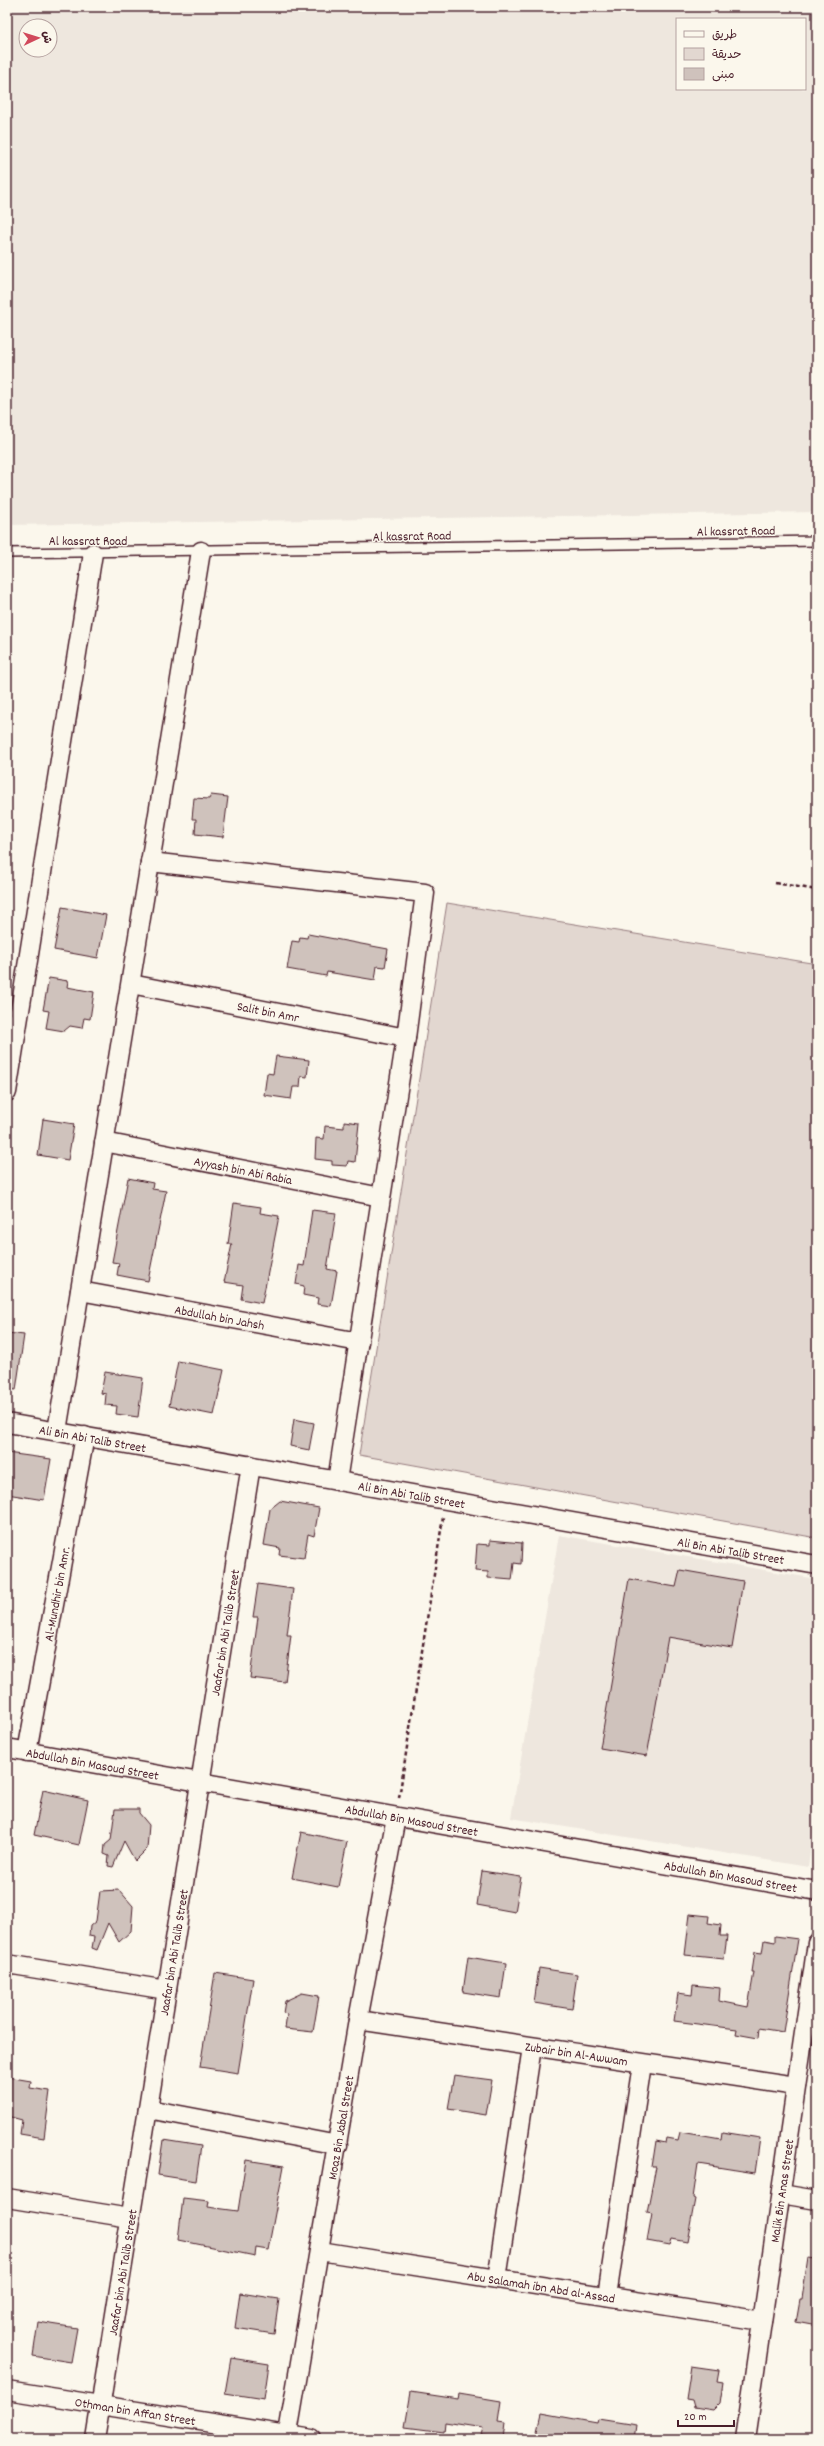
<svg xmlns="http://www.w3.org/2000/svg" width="824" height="2446" font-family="Dekko,'Playpen Sans Arabic',sans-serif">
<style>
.built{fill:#eee7de;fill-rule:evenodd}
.green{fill:#e2d7d0;stroke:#967b7e}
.building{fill:#cfc2bc;stroke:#4a1f2b}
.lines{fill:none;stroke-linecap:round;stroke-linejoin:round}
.service-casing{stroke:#4a1f2b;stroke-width:12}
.minor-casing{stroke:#4a1f2b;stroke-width:21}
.path{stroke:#4a1f2b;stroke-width:2.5;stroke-dasharray:4 3;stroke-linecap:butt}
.service{stroke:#fbf7ec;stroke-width:9}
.minor{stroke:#fbf7ec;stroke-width:18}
.labels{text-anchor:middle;stroke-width:3;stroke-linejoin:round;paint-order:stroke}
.street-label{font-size:13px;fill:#4a1f2b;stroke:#fbf7ec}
</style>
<rect width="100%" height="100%" fill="#fbf7ec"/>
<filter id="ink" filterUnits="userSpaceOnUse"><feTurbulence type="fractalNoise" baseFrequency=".025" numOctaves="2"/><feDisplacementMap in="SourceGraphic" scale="8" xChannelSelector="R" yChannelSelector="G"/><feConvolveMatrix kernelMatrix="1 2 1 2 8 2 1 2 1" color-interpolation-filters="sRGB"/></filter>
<g filter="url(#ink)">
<!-- built -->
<path class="built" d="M 7,7 L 817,7 L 817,512 L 7,525 ZM 677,19 L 805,19 L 805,89 L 677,89 ZM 26,26 L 50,26 L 50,50 L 26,50 Z
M 559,1535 L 817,1579 L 817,1804 L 808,1867 L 511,1818 Z"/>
<!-- green -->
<path class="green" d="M 447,903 L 817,964 L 817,1538 L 359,1455 Z"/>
<!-- building -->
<path class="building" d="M 211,795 L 228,797 L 223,837 L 195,834 L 196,819 L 192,819 L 194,798 L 209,799 Z
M 62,907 L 106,915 L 98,958 L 54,950 Z
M 308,934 L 388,949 L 385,967 L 377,966 L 375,980 L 327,972 L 326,976 L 287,969 L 292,941 L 299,942 L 300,937 L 307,938 Z
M 49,978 L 68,981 L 67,987 L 94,992 L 90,1019 L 84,1018 L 82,1028 L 70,1026 L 64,1031 L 46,1028 L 49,1011 L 43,1010 Z
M 276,1056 L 309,1060 L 307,1077 L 301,1076 L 300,1087 L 293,1087 L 291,1099 L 264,1095 L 267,1073 L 273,1074 Z
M 43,1119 L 74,1124 L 68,1160 L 38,1155 Z
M 344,1121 L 359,1123 L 355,1162 L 348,1161 L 347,1166 L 332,1165 L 332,1161 L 315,1159 L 316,1138 L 324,1139 L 325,1126 L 344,1128 Z
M 128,1178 L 153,1183 L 152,1189 L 166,1191 L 148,1281 L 117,1275 L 119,1263 L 112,1262 Z
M 234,1203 L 261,1207 L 260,1213 L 279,1216 L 262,1303 L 241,1299 L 243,1285 L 224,1282 L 232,1244 L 228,1244 Z
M 312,1210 L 336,1213 L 327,1269 L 337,1271 L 331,1306 L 317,1304 L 318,1298 L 303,1295 L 304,1286 L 296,1284 L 299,1265 L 304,1266 Z
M 7,1333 L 24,1335 L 16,1390 L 7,1389 Z
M 178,1361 L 224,1370 L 214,1415 L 169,1406 Z
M 105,1372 L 143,1378 L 138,1417 L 116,1414 L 117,1406 L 105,1405 L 106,1394 L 101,1393 Z
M 294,1419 L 314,1423 L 309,1450 L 290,1446 Z
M 7,1453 L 51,1459 L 44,1500 L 7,1494 Z
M 280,1501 L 319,1508 L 314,1536 L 308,1534 L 304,1558 L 279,1555 L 280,1548 L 264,1545 L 270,1509 Z
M 490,1540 L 522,1543 L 521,1564 L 514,1563 L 512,1580 L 488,1578 L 488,1572 L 475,1571 L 477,1544 L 490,1545 Z
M 680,1570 L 743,1581 L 732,1648 L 668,1637 L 647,1756 L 600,1748 L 629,1579 L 676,1587 Z
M 258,1584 L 293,1589 L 287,1635 L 291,1635 L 285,1682 L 250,1678 L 258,1617 L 253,1617 Z
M 43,1790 L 88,1800 L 79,1845 L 34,1835 Z
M 115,1809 L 139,1809 L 139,1813 L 149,1825 L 147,1849 L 135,1861 L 124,1841 L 113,1867 L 108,1866 L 109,1856 L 104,1854 L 105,1845 L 111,1840 Z
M 301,1832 L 347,1842 L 338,1887 L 292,1878 Z
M 482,1871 L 521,1877 L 515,1912 L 477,1905 Z
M 119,1890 L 133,1906 L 131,1931 L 119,1942 L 108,1923 L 97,1950 L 92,1948 L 94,1937 L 89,1936 L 90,1926 L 96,1921 L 100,1891 Z
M 690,1914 L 709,1916 L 708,1923 L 721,1925 L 720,1936 L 727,1936 L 724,1959 L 685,1955 Z
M 775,1936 L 798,1939 L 783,2032 L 759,2028 L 758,2038 L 736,2034 L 737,2029 L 674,2021 L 678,1993 L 692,1995 L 693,1985 L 720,1988 L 719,2001 L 748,2007 L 754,1972 L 752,1972 L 755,1952 L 762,1953 L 764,1940 L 775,1942 Z
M 468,1957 L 506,1963 L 501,1998 L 463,1992 Z
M 539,1968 L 577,1974 L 572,2009 L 534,2003 Z
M 215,1973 L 253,1979 L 238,2073 L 200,2067 Z
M 302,1993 L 319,1996 L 313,2032 L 285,2029 L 287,2014 L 283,2013 L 285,2001 Z
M 454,2075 L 492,2080 L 486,2115 L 448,2109 Z
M 7,2077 L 31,2081 L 30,2088 L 50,2091 L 44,2138 L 20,2134 L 22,2120 L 7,2116 Z
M 680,2132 L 721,2139 L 722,2132 L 760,2138 L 755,2173 L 698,2164 L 693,2198 L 695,2199 L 687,2242 L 671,2239 L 669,2245 L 647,2241 L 652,2213 L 647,2212 L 656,2167 L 652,2167 L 656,2141 L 666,2143 L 667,2138 L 678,2140 Z
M 163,2140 L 201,2146 L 196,2181 L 158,2175 Z
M 246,2160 L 284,2166 L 268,2250 L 256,2248 L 255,2256 L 178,2240 L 183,2198 L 209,2201 L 208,2207 L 238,2211 Z
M 808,2258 L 817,2259 L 817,2326 L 796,2322 L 800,2299 L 802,2299 Z
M 240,2293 L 279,2299 L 274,2334 L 235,2328 Z
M 38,2322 L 77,2328 L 71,2362 L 33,2356 Z
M 231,2358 L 269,2364 L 264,2399 L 225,2393 Z
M 691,2367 L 719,2371 L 717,2382 L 723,2383 L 720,2403 L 713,2410 L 694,2407 L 692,2400 L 686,2399 Z
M 411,2392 L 458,2399 L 459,2394 L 501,2401 L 498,2421 L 505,2422 L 503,2439 L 481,2435 L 483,2428 L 445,2422 L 444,2432 L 405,2427 Z
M 542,2413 L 597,2423 L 598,2419 L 636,2425 L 634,2439 L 536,2439 Z"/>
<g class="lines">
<defs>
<path id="service" d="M 7,553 L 817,541"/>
<g id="minor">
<path d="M 150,862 L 425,893 L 406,1038 L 337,1481"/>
<path id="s1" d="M 131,984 L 406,1038"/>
<path d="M 7,1092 L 93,553"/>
<path id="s2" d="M 104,1142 L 381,1197"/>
<path id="s3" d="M 80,1291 L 359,1342"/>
<path id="s4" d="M 7,1423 L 817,1565"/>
<path d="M 57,1431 L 201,551"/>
<path id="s5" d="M 7,1748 L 817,1891"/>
<path id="s6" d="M 27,1752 L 85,1436"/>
<path d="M 7,1964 L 167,1990"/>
<path id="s7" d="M 358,2020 L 796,2086"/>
<path d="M 148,2109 L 338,2145"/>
<path d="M 781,2194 L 817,2200"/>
<path d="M 7,2198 L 130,2218"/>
<path id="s8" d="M 320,2251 L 762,2321"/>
<path d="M 497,2279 L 532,2047"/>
<path d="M 607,2296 L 642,2064"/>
<path id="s9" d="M 7,2390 L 312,2439"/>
<path id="s10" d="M 95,2439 L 251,1465"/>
<path id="s11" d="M 287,2439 L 358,2020 L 396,1817"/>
<path id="s12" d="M 745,2439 L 817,1943"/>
</g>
</defs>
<!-- service casing -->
<use href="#service" class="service-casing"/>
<!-- minor casing -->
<use href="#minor" class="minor-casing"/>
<!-- path -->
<path class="path" d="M 775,883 L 817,890
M 399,1798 L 443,1517"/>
<!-- service -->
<use href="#service" class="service"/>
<!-- minor -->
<use href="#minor" class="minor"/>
</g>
</g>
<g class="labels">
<!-- street labels -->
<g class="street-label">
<text transform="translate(736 530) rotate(-1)" y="5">Al kassrat Road</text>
<text transform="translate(412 535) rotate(-1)" y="5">Al kassrat Road</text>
<text x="88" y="545">Al kassrat Road</text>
<text dy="5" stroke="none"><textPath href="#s1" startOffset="140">Salit bin Amr</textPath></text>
<text dy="5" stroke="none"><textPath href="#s2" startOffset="142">Ayyash bin Abi Rabia</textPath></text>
<text dy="5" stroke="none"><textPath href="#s3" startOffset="142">Abdullah bin Jahsh</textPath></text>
<text dy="5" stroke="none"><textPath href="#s4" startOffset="87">Ali Bin Abi Talib Street</textPath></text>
<text dy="5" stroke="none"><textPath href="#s4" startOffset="411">Ali Bin Abi Talib Street</textPath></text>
<text dy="5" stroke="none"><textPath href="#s4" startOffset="735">Ali Bin Abi Talib Street</textPath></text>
<text dy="5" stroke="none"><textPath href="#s6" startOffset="161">Al-Mundhir bin Amr.</textPath></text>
<text dy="5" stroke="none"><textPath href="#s10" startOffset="817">Jaafar bin Abi Talib Street</textPath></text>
<text dy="5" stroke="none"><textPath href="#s5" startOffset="87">Abdullah Bin Masoud Street</textPath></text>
<text dy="5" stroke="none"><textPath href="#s5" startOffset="411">Abdullah Bin Masoud Street</textPath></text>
<text dy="5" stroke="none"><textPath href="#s5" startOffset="735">Abdullah Bin Masoud Street</textPath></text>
<text dy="5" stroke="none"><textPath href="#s10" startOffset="493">Jaafar bin Abi Talib Street</textPath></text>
<text dy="5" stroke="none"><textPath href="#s7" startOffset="221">Zubair bin Al-Awwam</textPath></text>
<text dy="5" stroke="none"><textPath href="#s11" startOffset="316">Moaz Bin Jabal Street</textPath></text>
<text dy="5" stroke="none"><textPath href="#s12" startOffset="251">Malik Bin Anas Street</textPath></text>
<text dy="5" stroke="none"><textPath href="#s10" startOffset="169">Jaafar bin Abi Talib Street</textPath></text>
<text dy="5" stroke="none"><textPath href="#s8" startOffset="224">Abu Salamah ibn Abd al-Assad</textPath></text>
<text dy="5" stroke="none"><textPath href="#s9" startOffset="130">Othman bin Affan Street</textPath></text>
</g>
</g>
<!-- margin -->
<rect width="824" height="2446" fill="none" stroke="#fbf7ec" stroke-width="24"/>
<rect x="12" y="12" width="800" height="2422" fill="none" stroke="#4a1f2b" stroke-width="1.5" filter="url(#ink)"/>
<!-- legend -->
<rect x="676" y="18" width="130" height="72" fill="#fbf7ec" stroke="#b4a19f"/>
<rect x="684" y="31" width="20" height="6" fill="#fbf7ec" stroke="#b4a19f"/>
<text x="712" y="38" font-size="12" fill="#4a1f2b">طريق</text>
<rect x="684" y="48" width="20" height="12" fill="#e2d7d0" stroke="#b4a19f"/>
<text x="712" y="58" font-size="12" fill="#4a1f2b">حديقة</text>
<rect x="684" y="68" width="20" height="12" fill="#cfc2bc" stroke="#b4a19f"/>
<text x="712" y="78" font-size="12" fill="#4a1f2b">مبنى</text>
<!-- north arrow -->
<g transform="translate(38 38) rotate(86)"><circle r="19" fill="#fbf7ec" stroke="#b4a19f"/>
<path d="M0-3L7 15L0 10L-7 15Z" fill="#d1495b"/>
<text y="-6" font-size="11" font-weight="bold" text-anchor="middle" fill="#4a1f2b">ش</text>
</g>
<!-- scale -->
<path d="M678 2420v6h56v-6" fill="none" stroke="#4a1f2b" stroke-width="2"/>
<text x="684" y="2420" font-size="12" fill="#4a1f2b" stroke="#fbf7ec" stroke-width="3" paint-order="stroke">20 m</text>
</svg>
